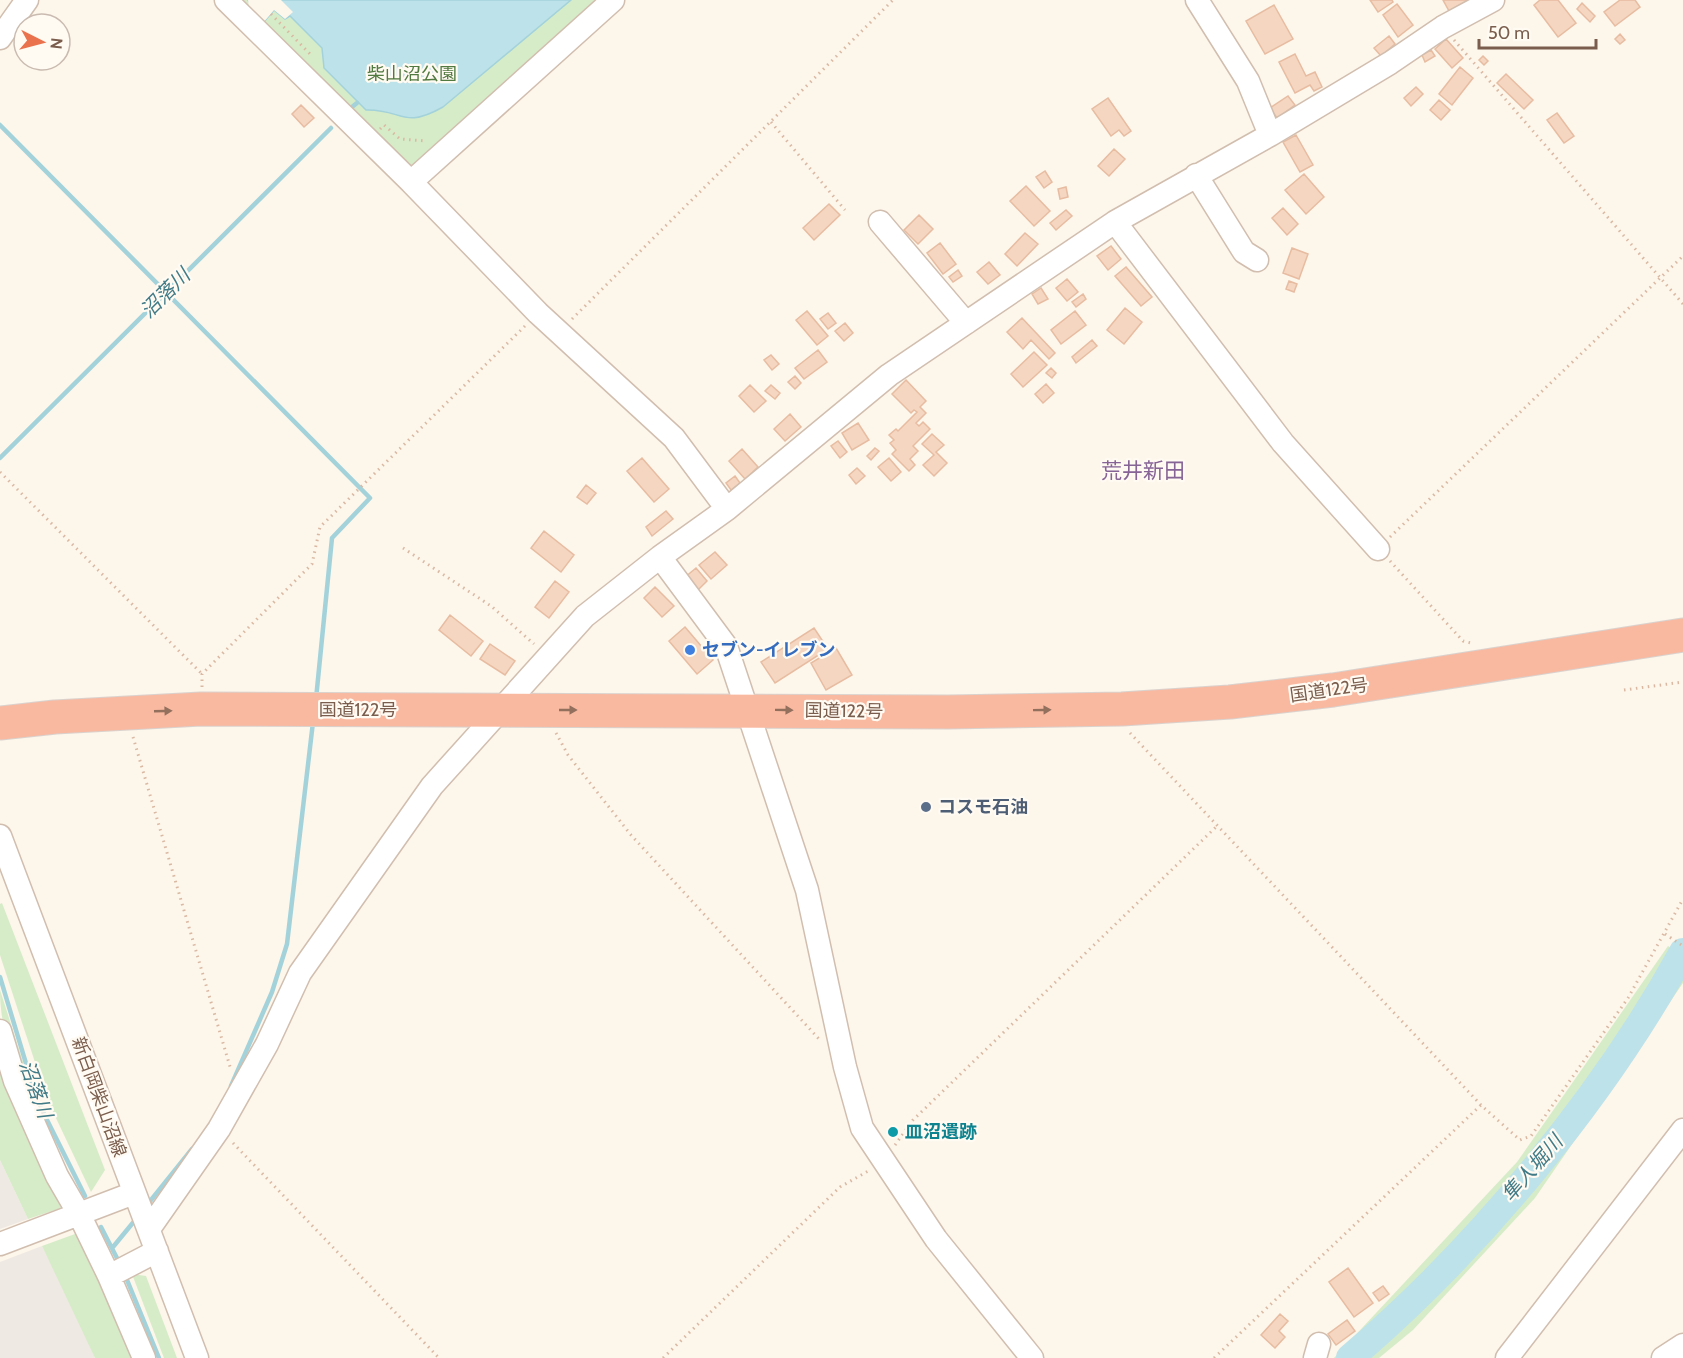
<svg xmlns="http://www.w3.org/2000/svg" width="1683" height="1358" font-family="Cabin,'Noto Sans JP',sans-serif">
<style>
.industrial{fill:#efe9e3}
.green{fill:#d6ecc8}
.water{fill:#bde2e9;stroke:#a3d2db;stroke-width:1.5}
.pier{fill:#fdf6eb}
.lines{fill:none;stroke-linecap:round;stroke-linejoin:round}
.stream{stroke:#a3d2db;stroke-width:4.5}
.river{stroke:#bde2e9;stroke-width:28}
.building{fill:#f4d6c1;stroke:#e7bca1;stroke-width:1.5}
.minor-casing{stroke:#d1beaf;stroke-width:25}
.highway-casing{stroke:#dad2cd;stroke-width:35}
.path{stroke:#dab9a3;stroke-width:3;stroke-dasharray:1.5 4.5;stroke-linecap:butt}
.minor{stroke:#fff;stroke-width:22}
.highway{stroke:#f9b8a0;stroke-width:33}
.oneway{fill:#936f5d}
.shop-dot{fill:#3f7fe0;stroke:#fffaf2;stroke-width:2}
.service-dot{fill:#5c6f8a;stroke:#fffaf2;stroke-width:2}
.culture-dot{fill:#0f9aa8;stroke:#fffaf2;stroke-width:2}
.labels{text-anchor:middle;stroke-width:4.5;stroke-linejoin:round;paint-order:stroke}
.park-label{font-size:18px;fill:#517a40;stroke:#fffaf2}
.shop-label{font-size:18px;font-weight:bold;fill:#366cbe;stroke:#fffaf2;text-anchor:start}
.street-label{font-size:18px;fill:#7a5d4c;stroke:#fffaf2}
.service-label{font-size:18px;font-weight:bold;fill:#4e5e75;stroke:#fffaf2;text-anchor:start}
.culture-label{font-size:18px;font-weight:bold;fill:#0d838f;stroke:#fffaf2;text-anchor:start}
.water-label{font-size:20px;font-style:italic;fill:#417b87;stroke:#fffaf2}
.quarter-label{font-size:21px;fill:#866496;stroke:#fffaf2}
</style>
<rect width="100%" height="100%" fill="#fdf6eb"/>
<!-- industrial -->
<path class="industrial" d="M 0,1160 L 28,1219 L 0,1229 Z
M 42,1246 L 79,1319 L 95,1358 L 0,1358 L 0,1262 Z"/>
<!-- green -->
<path class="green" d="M 232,0 L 605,0 L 417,171 L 402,168 Z
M 2,903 L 105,1170 L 91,1192 L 47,1099 L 0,955 L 0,904 Z
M 1668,946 L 1677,952 C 1652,991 1629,1033 1602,1071 C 1529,1175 1437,1272 1344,1358 L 1334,1358 L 1517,1162 Z
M 1683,963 L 1683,983 L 1535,1198 L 1413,1330 L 1379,1358 L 1359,1358 L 1402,1321 L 1558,1148 L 1598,1096 Z
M 0,990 L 36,1102 L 80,1197 C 47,1133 0,1063 0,990 Z
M 0,1063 L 36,1155 L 61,1208 L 28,1219 L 0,1160 Z
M 75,1234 L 87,1253 L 133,1358 L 95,1358 L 42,1246 Z
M 132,1274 L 146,1276 L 177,1358 L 164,1358 Z"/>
<!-- water -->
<path class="water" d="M 248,0 L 571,0 L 443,107 C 402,130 403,109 366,110 L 324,68 L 322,48 L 290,16 L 285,19 L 274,10 L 263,23 Z"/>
<!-- pier -->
<path class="pier" d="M 248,0 L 281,0 L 293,12 L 285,19 L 274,10 L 263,23 L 249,8 Z"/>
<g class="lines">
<!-- stream -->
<path class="stream" d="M 352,107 L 357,103
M 0,125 L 370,498 L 332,538 L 316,699
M 0,458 L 331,128
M 0,977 L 37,1100 L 85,1196
M 231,1086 L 272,992 L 287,944 L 313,722
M 147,1205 L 192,1149
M 101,1227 L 119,1262
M 113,1247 L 136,1219
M 125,1275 L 159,1358"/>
<!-- river -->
<path class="river" d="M 1350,1358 C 1478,1249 1602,1099 1683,952"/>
</g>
<!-- building -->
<path class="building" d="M 1370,0 L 1392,0 L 1393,2 L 1378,12 Z
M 1443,0 L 1468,0 L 1449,11 Z
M 1540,0 L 1558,0 L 1576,23 L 1558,37 L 1534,5 Z
M 1620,0 L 1635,0 L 1640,7 L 1615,26 L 1604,12 Z
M 1582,3 L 1595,16 L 1590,22 L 1577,9 Z
M 1397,4 L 1413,25 L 1398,37 L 1383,15 Z
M 1274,5 L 1293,39 L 1265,54 L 1246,21 Z
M 1620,34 L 1625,40 L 1620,44 L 1615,39 Z
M 1389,36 L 1395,44 L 1381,56 L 1374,48 Z
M 1446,39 L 1463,58 L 1452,68 L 1435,49 Z
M 1431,50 L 1435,56 L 1425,62 L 1422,55 Z
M 1295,54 L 1306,76 L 1315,72 L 1322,87 L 1314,91 L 1310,85 L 1295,93 L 1279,62 Z
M 1483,56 L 1488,61 L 1484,65 L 1479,60 Z
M 1460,67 L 1473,78 L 1452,105 L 1439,94 Z
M 1506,74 L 1533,100 L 1524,109 L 1497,83 Z
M 1416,87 L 1423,94 L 1411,106 L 1404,98 Z
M 1288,96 L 1295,105 L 1277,118 L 1270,108 Z
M 1108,98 L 1131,131 L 1124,136 L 1119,130 L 1111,136 L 1092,109 Z
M 1439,100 L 1450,110 L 1441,120 L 1430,110 Z
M 301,105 L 314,118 L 304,127 L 292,114 Z
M 1557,113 L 1574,136 L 1564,143 L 1547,120 Z
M 1296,135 L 1313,165 L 1300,172 L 1283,142 Z
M 1114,149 L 1125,159 L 1109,176 L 1098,166 Z
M 1045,171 L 1052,182 L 1044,188 L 1036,177 Z
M 1304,174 L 1324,197 L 1306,214 L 1285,190 Z
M 1026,186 L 1050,211 L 1034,226 L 1010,201 Z
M 1066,187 L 1068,197 L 1060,199 L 1058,189 Z
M 829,204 L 840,215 L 814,240 L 803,228 Z
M 1283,208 L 1298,224 L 1287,235 L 1272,218 Z
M 1066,210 L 1072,216 L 1056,230 L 1050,223 Z
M 919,215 L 933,229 L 918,244 L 904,230 Z
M 1025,233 L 1038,244 L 1017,266 L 1005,254 Z
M 940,243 L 956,264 L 943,274 L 927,253 Z
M 1111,246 L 1121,259 L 1108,270 L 1097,256 Z
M 1292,248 L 1308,254 L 1299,279 L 1283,273 Z
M 989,262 L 1000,275 L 988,284 L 977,272 Z
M 1126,267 L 1152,297 L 1141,306 L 1115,276 Z
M 958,270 L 962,276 L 953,282 L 949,277 Z
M 1067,279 L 1078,292 L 1067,301 L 1056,288 Z
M 1289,281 L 1297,284 L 1294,292 L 1286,289 Z
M 1041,288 L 1048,299 L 1038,304 L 1032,294 Z
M 1083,294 L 1086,299 L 1076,307 L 1072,302 Z
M 1125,308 L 1142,322 L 1124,344 L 1107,330 Z
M 807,311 L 828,336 L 817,345 L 796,320 Z
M 1075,311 L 1086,325 L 1061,344 L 1051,330 Z
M 828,313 L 836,323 L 828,329 L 820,319 Z
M 1022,318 L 1055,353 L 1049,359 L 1031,340 L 1023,349 L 1007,332 Z
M 845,323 L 853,333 L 844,341 L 835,331 Z
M 1092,340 L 1097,346 L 1076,363 L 1072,357 Z
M 818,350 L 827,362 L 804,379 L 795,368 Z
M 1034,352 L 1047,365 L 1023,387 L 1011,374 Z
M 771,355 L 779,364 L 772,370 L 764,360 Z
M 1051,368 L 1056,373 L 1052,378 L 1046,373 Z
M 795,376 L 801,383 L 795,389 L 788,382 Z
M 906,380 L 926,401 L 920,407 L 926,413 L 916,423 L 919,426 L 923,422 L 930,429 L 913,446 L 918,451 L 910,459 L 915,465 L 909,471 L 892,454 L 896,450 L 890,443 L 894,440 L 889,435 L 896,429 L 898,431 L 917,412 L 914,410 L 911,413 L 892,394 Z
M 1046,384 L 1054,393 L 1043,403 L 1035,394 Z
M 750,385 L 766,401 L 754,412 L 739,396 Z
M 771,385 L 780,393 L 775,399 L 765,391 Z
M 790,414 L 801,427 L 785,441 L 774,429 Z
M 858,423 L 869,440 L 852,450 L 842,433 Z
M 932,434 L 944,445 L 936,452 L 947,463 L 934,476 L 923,465 L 934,455 L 922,444 Z
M 838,441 L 847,452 L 840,458 L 831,446 Z
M 875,448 L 879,451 L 871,460 L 867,456 Z
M 742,449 L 758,467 L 745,479 L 729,461 Z
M 642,458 L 669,489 L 654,502 L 627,471 Z
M 889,458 L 901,472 L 891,481 L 878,467 Z
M 857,468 L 865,476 L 856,484 L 849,475 Z
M 735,476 L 740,483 L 731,490 L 726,483 Z
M 586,485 L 596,493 L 587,504 L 577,497 Z
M 666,511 L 673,519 L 652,536 L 646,527 Z
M 544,531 L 574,555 L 561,572 L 531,548 Z
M 715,552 L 727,565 L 711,579 L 699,565 Z
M 696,568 L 707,581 L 696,592 L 684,578 Z
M 555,581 L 569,592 L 549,618 L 535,607 Z
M 655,587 L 674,606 L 662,617 L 644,598 Z
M 450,615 L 483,641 L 471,656 L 439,630 Z
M 685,627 L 713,660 L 697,674 L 669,641 Z
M 814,628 L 828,649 L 775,683 L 761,662 Z
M 490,644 L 515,661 L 505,675 L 480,659 Z
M 836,648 L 852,675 L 826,690 L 811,663 Z
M 1348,1268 L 1373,1303 L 1354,1317 L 1329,1282 Z
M 1383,1286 L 1389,1294 L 1379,1301 L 1373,1293 Z
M 1280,1314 L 1288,1321 L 1279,1331 L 1285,1337 L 1275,1348 L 1261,1335 Z
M 1347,1320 L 1355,1331 L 1336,1345 L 1328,1334 Z"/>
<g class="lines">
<defs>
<path id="minor" d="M 226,0 L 411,182 L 538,313 L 674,438 L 727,509
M 1197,0 L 1248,81 L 1270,135
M 0,38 L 27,0
M 1196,175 L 1244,252 L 1257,260
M 411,182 L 613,0
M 880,222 L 966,323
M 1115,222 L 1283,443 L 1378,549
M 660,557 L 726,646 L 807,890 L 845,1067 L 862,1128 L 936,1239 L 1032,1358
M 0,836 L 197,1358
M 0,1031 L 15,1081 L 57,1176 L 79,1214 L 109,1276 L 144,1358
M 149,1229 L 219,1129 L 267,1044 L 300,973 L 432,786 L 585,616 L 660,557 L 727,509 L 889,375 L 1115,222 L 1270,135 L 1390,63 L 1443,27 L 1493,0
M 0,1244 L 134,1193
M 109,1276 L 157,1251
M 1315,1358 L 1319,1344
M 1507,1358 L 1683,1130
M 1663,1358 L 1683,1345"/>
<path id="highway" d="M 0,723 L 55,717 L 201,709 L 948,712 L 1122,709 L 1230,702 L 1333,690 L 1683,635"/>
</defs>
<!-- minor casing -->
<use href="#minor" class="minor-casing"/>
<!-- highway casing -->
<use href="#highway" class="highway-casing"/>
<!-- path -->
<path class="path" d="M 271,14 L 312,56
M 1454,40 L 1683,304
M 771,122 L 845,210
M 380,129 L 384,125 L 400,139 L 426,141
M 572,319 L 893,0
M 0,472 L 202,674
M 1390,537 L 1683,256
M 403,548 L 491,606 L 534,644
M 1390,561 L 1463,641 L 1471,643
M 202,687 L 202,674 L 312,564 L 320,527 L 526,325
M 1624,690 L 1683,682
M 556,733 L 568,755 L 631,835 L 819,1039
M 1130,733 L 1481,1105 L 1520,1140 L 1531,1136 L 1628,998 L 1683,899
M 133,737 L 231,1070
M 1665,934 L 1683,946
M 233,1143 L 439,1358
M 895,1145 L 913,1120 L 1217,826
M 663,1358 L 840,1187 L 870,1170
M 1214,1358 L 1481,1105"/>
<!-- minor -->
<use href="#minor" class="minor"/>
<!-- highway -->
<use href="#highway" class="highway"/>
</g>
<!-- one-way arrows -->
<defs><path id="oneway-solid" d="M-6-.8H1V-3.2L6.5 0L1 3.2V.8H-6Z" transform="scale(1.5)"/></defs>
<g class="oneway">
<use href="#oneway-solid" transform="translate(568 710)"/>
<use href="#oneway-solid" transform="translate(784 710) rotate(1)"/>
<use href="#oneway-solid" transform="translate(1042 710) rotate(-1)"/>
<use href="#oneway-solid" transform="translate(163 711) rotate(-2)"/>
</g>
<!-- markers -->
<circle class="shop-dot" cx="690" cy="650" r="6"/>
<circle class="service-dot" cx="926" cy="807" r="6"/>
<circle class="culture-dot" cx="893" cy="1132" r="6"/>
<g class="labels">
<!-- park labels -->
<g class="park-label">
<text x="412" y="80">柴山沼公園</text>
</g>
<!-- shop labels -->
<g class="shop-label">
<text x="702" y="656">セブン-イレブン</text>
</g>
<!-- street labels -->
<g class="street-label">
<text transform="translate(1329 690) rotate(-8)" y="6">国道122号</text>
<text x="358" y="716">国道122号</text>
<text transform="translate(844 711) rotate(1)" y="6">国道122号</text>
<text transform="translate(99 1097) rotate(70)" y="6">新白岡柴山沼線</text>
</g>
<!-- service labels -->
<g class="service-label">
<text x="938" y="813">コスモ石油</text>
</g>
<!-- culture labels -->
<g class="culture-label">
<text x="905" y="1138">皿沼遺跡</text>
</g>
<!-- water labels -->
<g class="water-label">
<text transform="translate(165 293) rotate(-45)" y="7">沼落川</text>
<text transform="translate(36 1089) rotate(70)" y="7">沼落川</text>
<text transform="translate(1532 1168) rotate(-49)" y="7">隼人堀川</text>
</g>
<!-- quarter labels -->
<g class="quarter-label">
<text x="1143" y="478">荒井新田</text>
</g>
</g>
<!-- north arrow -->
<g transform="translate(42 42) rotate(96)"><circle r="28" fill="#fffaf2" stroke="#cabbb0" stroke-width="1.5"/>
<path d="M0-4.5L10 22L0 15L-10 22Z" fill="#ea724d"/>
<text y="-9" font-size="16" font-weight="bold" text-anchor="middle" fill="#7a5d4c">N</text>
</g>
<!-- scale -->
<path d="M1479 39v9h117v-9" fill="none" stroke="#7a5d4c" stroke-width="3"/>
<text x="1488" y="39" font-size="18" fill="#7a5d4c" stroke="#fffaf2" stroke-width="4.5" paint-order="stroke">50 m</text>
</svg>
